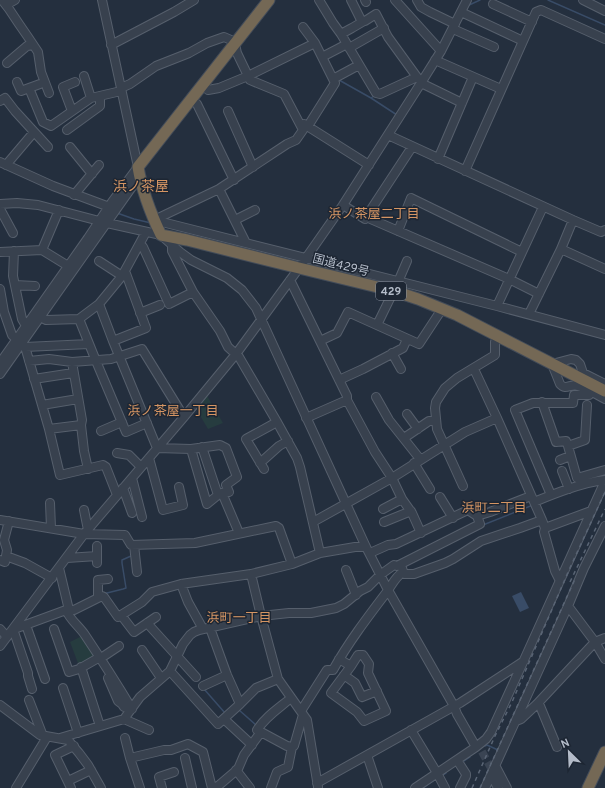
<svg xmlns="http://www.w3.org/2000/svg" width="605" height="788" font-family="Overpass,'Noto Sans JP',sans-serif">
<style>
.green{fill:#263c3f}
.water{fill:#394c67}
.lines{fill:none;stroke-linecap:round;stroke-linejoin:round}
.stream{stroke:#394c67;stroke-width:1.5}
.minor-tunnel{stroke:#3a4453;stroke-width:8;stroke-dasharray:8 4;stroke-linecap:butt}
.minor-casing{stroke:#565f6c;stroke-width:10}
.highway-casing{stroke:#434c59;stroke-width:13}
.minor{stroke:#38414e;stroke-width:8}
.highway{stroke:#746855;stroke-width:11}
.rail{stroke:#5a6575;stroke-width:1.5;stroke-dasharray:4 4;stroke-linecap:butt}
.labels{text-anchor:middle;stroke-width:3;stroke-linejoin:round;paint-order:stroke}
.shield{fill:#1d2633;stroke:#878f9c;stroke-width:1}
.shield-label{font-size:11px;font-weight:bold;fill:#b4bcc9}
.street-label{font-size:12px;fill:#b4bcc9;stroke:#1d2633}
.neighbourhood-label{font-size:13px;fill:#d59563;stroke:#1d2633}
.quarter-label{font-size:14px;fill:#d59563;stroke:#1d2633}
</style>
<rect width="100%" height="100%" fill="#242f3e"/>
<!-- green -->
<path class="green" d="M 206,394 L 223,423 L 208,429 L 195,407 Z
M 84,635 L 98,656 L 79,666 L 70,642 Z"/>
<!-- water -->
<path class="water" d="M 521,592 L 529,608 L 520,612 L 512,596 Z"/>
<g class="lines">
<!-- stream -->
<path class="stream" d="M 548,0 L 605,25
M 467,6 L 480,0
M 339,80 L 371,98 L 374,96
M 371,98 L 397,115
M 117,213 L 134,219 L 151,223
M 483,525 L 533,505
M 103,594 L 123,589 L 126,588 L 122,563 L 122,560 L 131,556
M 204,689 L 225,713
M 239,710 L 257,726
M 485,746 L 487,745 L 498,750
M 464,761 L 470,757
M 441,776 L 446,773
M 423,788 L 436,779"/>
<!-- minor-tunnel -->
<path class="minor-tunnel" d="M 476,741 L 495,775"/>
<defs>
<path id="minor" d="M 2,0 L 9,9 L 19,24 L 28,37 L 38,52 L 41,72 L 49,93
M 319,0 L 333,23 L 341,34 L 376,93 L 380,94 L 417,77
M 351,0 L 361,20 L 365,21 L 376,14 L 388,37 L 417,77 L 420,80
M 365,0 L 366,2
M 395,0 L 441,51
M 417,0 L 421,7 L 430,12 L 455,24
M 583,0 L 605,11
M 493,4 L 532,22
M 6,5 L 15,0
M 461,12 L 523,41
M 303,27 L 315,43 L 335,83 L 308,126
M 453,29 L 494,47
M 341,34 L 352,28 L 364,21
M 111,45 L 174,12 L 194,0
M 349,48 L 384,28
M 322,57 L 347,44
M 435,60 L 501,89
M 7,63 L 27,46 L 33,45
M 84,76 L 91,98
M 333,79 L 359,65
M 17,82 L 21,91 L 29,88
M 421,83 L 462,103
M 40,84 L 29,88 L 43,122 L 51,126 L 91,98 L 121,91
M 121,88 L 130,84 L 156,66 L 189,53 L 207,43 L 224,37 L 231,40 L 235,44 L 237,53 L 250,80 L 284,94 L 303,130 L 296,140 L 287,144 L 219,189 L 154,220
M 208,90 L 219,88 L 248,76 L 315,43
M 0,101 L 5,98 L 15,111 L 48,147
M 197,104 L 234,180
M 72,111 L 63,87 L 75,82
M 228,111 L 253,167
M 304,124 L 369,165
M 67,130 L 100,106 L 100,96
M 388,135 L 573,220 L 601,232 L 605,230
M 70,147 L 92,174
M 438,159 L 473,77
M 0,162 L 53,186 L 112,208
M 6,165 L 34,132
M 465,171 L 536,12 L 541,10 L 605,39
M 219,189 L 246,243
M 74,195 L 99,165
M 0,204 L 17,203 L 38,205 L 107,223 L 161,235 L 180,252 L 191,260 L 227,278 L 242,290 L 256,308 L 366,547 L 388,590 L 454,706 L 457,714 L 476,747
M 343,205 L 365,219 L 366,217 L 509,279 L 539,294
M 0,209 L 13,233
M 366,217 L 412,147
M 154,220 L 497,306 L 605,335
M 235,220 L 255,210
M 573,220 L 561,249 L 605,269
M 398,231 L 411,198 L 522,252
M 140,244 L 143,247 L 169,304 L 193,292
M 172,245 L 172,251 L 193,292 L 220,331 L 228,347 L 239,357 L 277,422 L 297,458 L 300,467 L 320,553
M 42,250 L 59,210
M 14,251 L 13,276 L 22,319 L 26,326
M 0,252 L 42,250 L 73,269
M 99,261 L 122,276
M 290,280 L 347,396 L 347,400 L 375,452 L 392,478 L 402,499 L 412,513 L 421,533
M 15,285 L 35,286
M 0,289 L 4,312 L 12,335 L 25,347 L 26,350 L 49,429 L 60,475 L 103,465 L 106,467 L 117,495
M 99,304 L 113,341 L 157,448 L 191,449 L 220,445 L 226,448 L 237,477 L 226,485 L 229,492 L 222,493
M 497,306 L 543,207
M 140,313 L 160,305
M 529,314 L 561,249
M 40,317 L 46,320 L 79,319 L 99,304 L 122,276 L 146,232
M 79,319 L 96,361 L 126,432 L 147,423
M 377,325 L 398,282 L 407,261
M 113,341 L 146,328 L 125,271
M 320,341 L 337,333 L 348,312 L 419,344 L 442,309
M 25,347 L 89,344
M 392,353 L 401,369
M 29,361 L 49,359 L 72,362 L 111,359 L 142,349 L 184,417
M 0,363 L 88,238 L 112,202 L 138,167 L 102,0
M 474,369 L 497,418
M 0,374 L 139,177
M 34,379 L 73,373
M 339,380 L 363,369 L 403,348 L 407,339
M 605,384 L 583,373 L 580,364 L 576,360 L 571,359 L 552,364 L 560,384 C 566,391 571,383 578,386 C 587,388 597,395 605,399
M 376,397 L 389,420 L 420,459
M 542,402 L 556,442 L 566,441 L 568,446
M 42,405 L 78,399
M 587,405 L 585,440 L 568,446 L 577,478 L 605,470
M 407,414 L 418,429
M 306,418 L 347,400
M 81,425 L 84,451 L 88,469
M 49,429 L 81,425 L 82,420 L 72,362
M 101,431 L 122,422
M 404,438 L 429,421 L 436,421
M 202,447 L 218,495
M 191,449 L 207,504 L 218,495 L 222,493 L 239,533
M 117,453 L 129,455 L 141,467
M 149,458 L 163,510 L 183,505 L 179,487
M 560,460 L 570,456
M 260,463 L 279,446 L 288,441
M 414,463 L 430,489
M 264,469 L 246,439 L 277,422
M 562,471 L 569,489
M 132,478 L 142,517
M 463,486 L 437,429 L 435,408 L 436,402 L 445,388 L 457,378 L 495,355 L 495,342 L 498,336
M 123,488 L 132,513
M 551,495 L 515,410 L 533,403 L 573,403 L 574,395 L 589,395 L 590,391
M 440,497 L 453,518
M 534,502 C 556,493 581,483 605,480
M 50,503 L 51,528
M 383,509 L 402,499
M 84,510 L 88,530
M 0,520 L 84,534 L 125,535 L 131,545 L 195,543 L 276,526 L 279,528 L 292,564
M 313,522 L 392,478 L 465,432 L 497,418 L 542,520 L 545,528 L 544,532 L 555,571 L 560,581
M 384,522 L 411,511
M 545,528 L 591,511
M 134,545 L 137,572
M 97,546 L 97,563
M 370,553 L 388,545 L 396,544 L 468,510 L 477,516 L 490,512 L 531,496
M 6,556 L 25,563 L 52,578
M 67,558 L 97,556
M 0,560 L 5,562 L 7,550 L 4,540 L 9,521
M 402,568 L 404,574 L 414,574 L 445,563 L 453,559 L 481,541 L 520,528 L 542,520
M 346,570 L 356,595
M 251,574 L 261,616 L 278,679 L 307,720 L 318,787
M 181,584 L 188,602 L 203,629
M 98,598 L 102,596 L 104,597 L 118,617 L 142,602 L 152,592 L 181,584 L 251,574 L 292,564 L 320,553 L 355,547 L 366,547
M 568,606 L 595,642 L 605,659
M 66,610 C 70,620 79,626 85,635 C 101,659 117,684 132,709
M 69,610 L 74,610 L 98,598 L 98,580 L 108,579
M 121,615 L 134,632 L 156,617
M 147,623 L 196,677
M 26,625 L 45,679
M 0,629 L 7,637
M 54,629 L 69,672 L 79,669 L 100,657
M 0,646 L 84,534 L 184,417 L 236,354 L 299,268 L 343,205 L 421,83 L 441,51 L 467,0
M 142,650 L 161,678
M 101,658 L 119,646
M 339,659 L 351,666 L 358,655 L 363,655 L 369,664 L 368,673 L 386,711 L 364,721 L 357,712 L 331,693 L 351,666
M 81,667 L 100,726
M 170,671 L 218,724 L 240,704 L 227,675 L 210,628
M 344,675 L 355,683 L 362,697 L 377,691
M 108,678 L 118,701 L 122,704 L 124,707 L 132,709
M 203,686 L 227,675
M 63,688 L 78,733
M 32,689 L 28,676 L 28,673 L 13,629 L 17,628 L 66,610 L 69,610 L 59,568
M 29,700 L 43,736
M 240,704 L 256,688 L 278,679
M 537,704 L 540,706 L 557,747
M 0,705 L 40,735 L 68,740 L 79,753 L 88,765 L 101,788
M 301,711 L 327,670 L 333,670 C 348,643 367,618 386,593 C 392,585 395,577 403,572
M 124,719 L 149,730
M 224,719 L 252,745
M 516,721 L 521,719 L 537,704 L 595,642 L 605,638
M 411,730 L 437,773 L 445,788
M 261,732 L 257,730 C 265,717 279,708 291,698
M 60,738 L 124,719 L 140,697 L 170,671 L 183,644 L 190,635 L 194,632 L 199,630 L 261,616 L 289,613 L 311,613 L 336,608 L 344,604 L 360,591 L 368,587 L 380,575 L 394,565 L 397,566 L 480,524 L 477,516
M 125,738 L 130,758 L 140,788
M 367,755 L 378,788
M 130,758 L 164,750 L 171,750 L 188,744 L 203,752 L 212,788
M 185,758 L 192,788
M 457,760 L 466,774 L 466,776 L 460,788
M 495,765 L 507,788
M 236,770 L 250,788
M 491,774 L 498,788
M 68,781 L 91,770
M 317,783 L 460,703 L 524,661
M 16,788 L 47,737
M 71,788 L 55,755 L 74,746
M 162,788 L 159,777 L 174,772
M 212,788 L 218,786 L 238,769 L 244,755 L 261,732 L 287,746 L 292,747
M 271,788 L 277,772 L 288,767 L 292,747 L 294,746 L 302,718 L 303,715
M 415,788 L 476,747 L 486,739 L 491,732 L 524,660 L 605,481
M 485,788 L 568,606 L 584,568 L 605,526"/>
<path id="highway" d="M 269,0 L 138,167 C 142,191 151,214 161,235 L 187,240 L 299,268 L 394,291 L 418,299 L 457,315 L 605,391
M 588,788 L 605,752"/>
</defs>
<!-- minor casing -->
<use href="#minor" class="minor-casing"/>
<!-- highway casing -->
<use href="#highway" class="highway-casing"/>
<!-- minor -->
<use href="#minor" class="minor"/>
<!-- highway -->
<use href="#highway" class="highway"/>
<!-- rail -->
<path class="rail" d="M 570,582 L 605,509
M 472,788 L 495,736 L 512,702 L 569,570 L 605,492
M 480,788 L 575,579"/>
</g>
<g class="labels">
<!-- shield labels -->
<rect class="shield" x="376" y="282" width="30" height="18" rx="3"/>
<g class="shield-label">
<text x="391" y="295">429</text>
</g>
<!-- street labels -->
<g class="street-label">
<text transform="translate(341 265) rotate(14)" y="4">国道429号</text>
</g>
<!-- neighbourhood labels -->
<g class="neighbourhood-label">
<text x="374" y="218">浜ノ茶屋二丁目</text>
<text x="173" y="415">浜ノ茶屋一丁目</text>
<text x="494" y="512">浜町二丁目</text>
<text x="239" y="622">浜町一丁目</text>
</g>
<!-- quarter labels -->
<g class="quarter-label">
<text x="141" y="191">浜ノ茶屋</text>
</g>
</g>
<!-- north arrow -->
<g transform="translate(569 752) rotate(336)" stroke="#1d2633" stroke-width="3" paint-order="stroke">
<path d="M0-3L7 15L0 10L-7 15Z" fill="#b4bcc9"/>
<text y="-6" font-size="11" font-weight="bold" text-anchor="middle" fill="#b4bcc9">N</text>
</g>
</svg>
